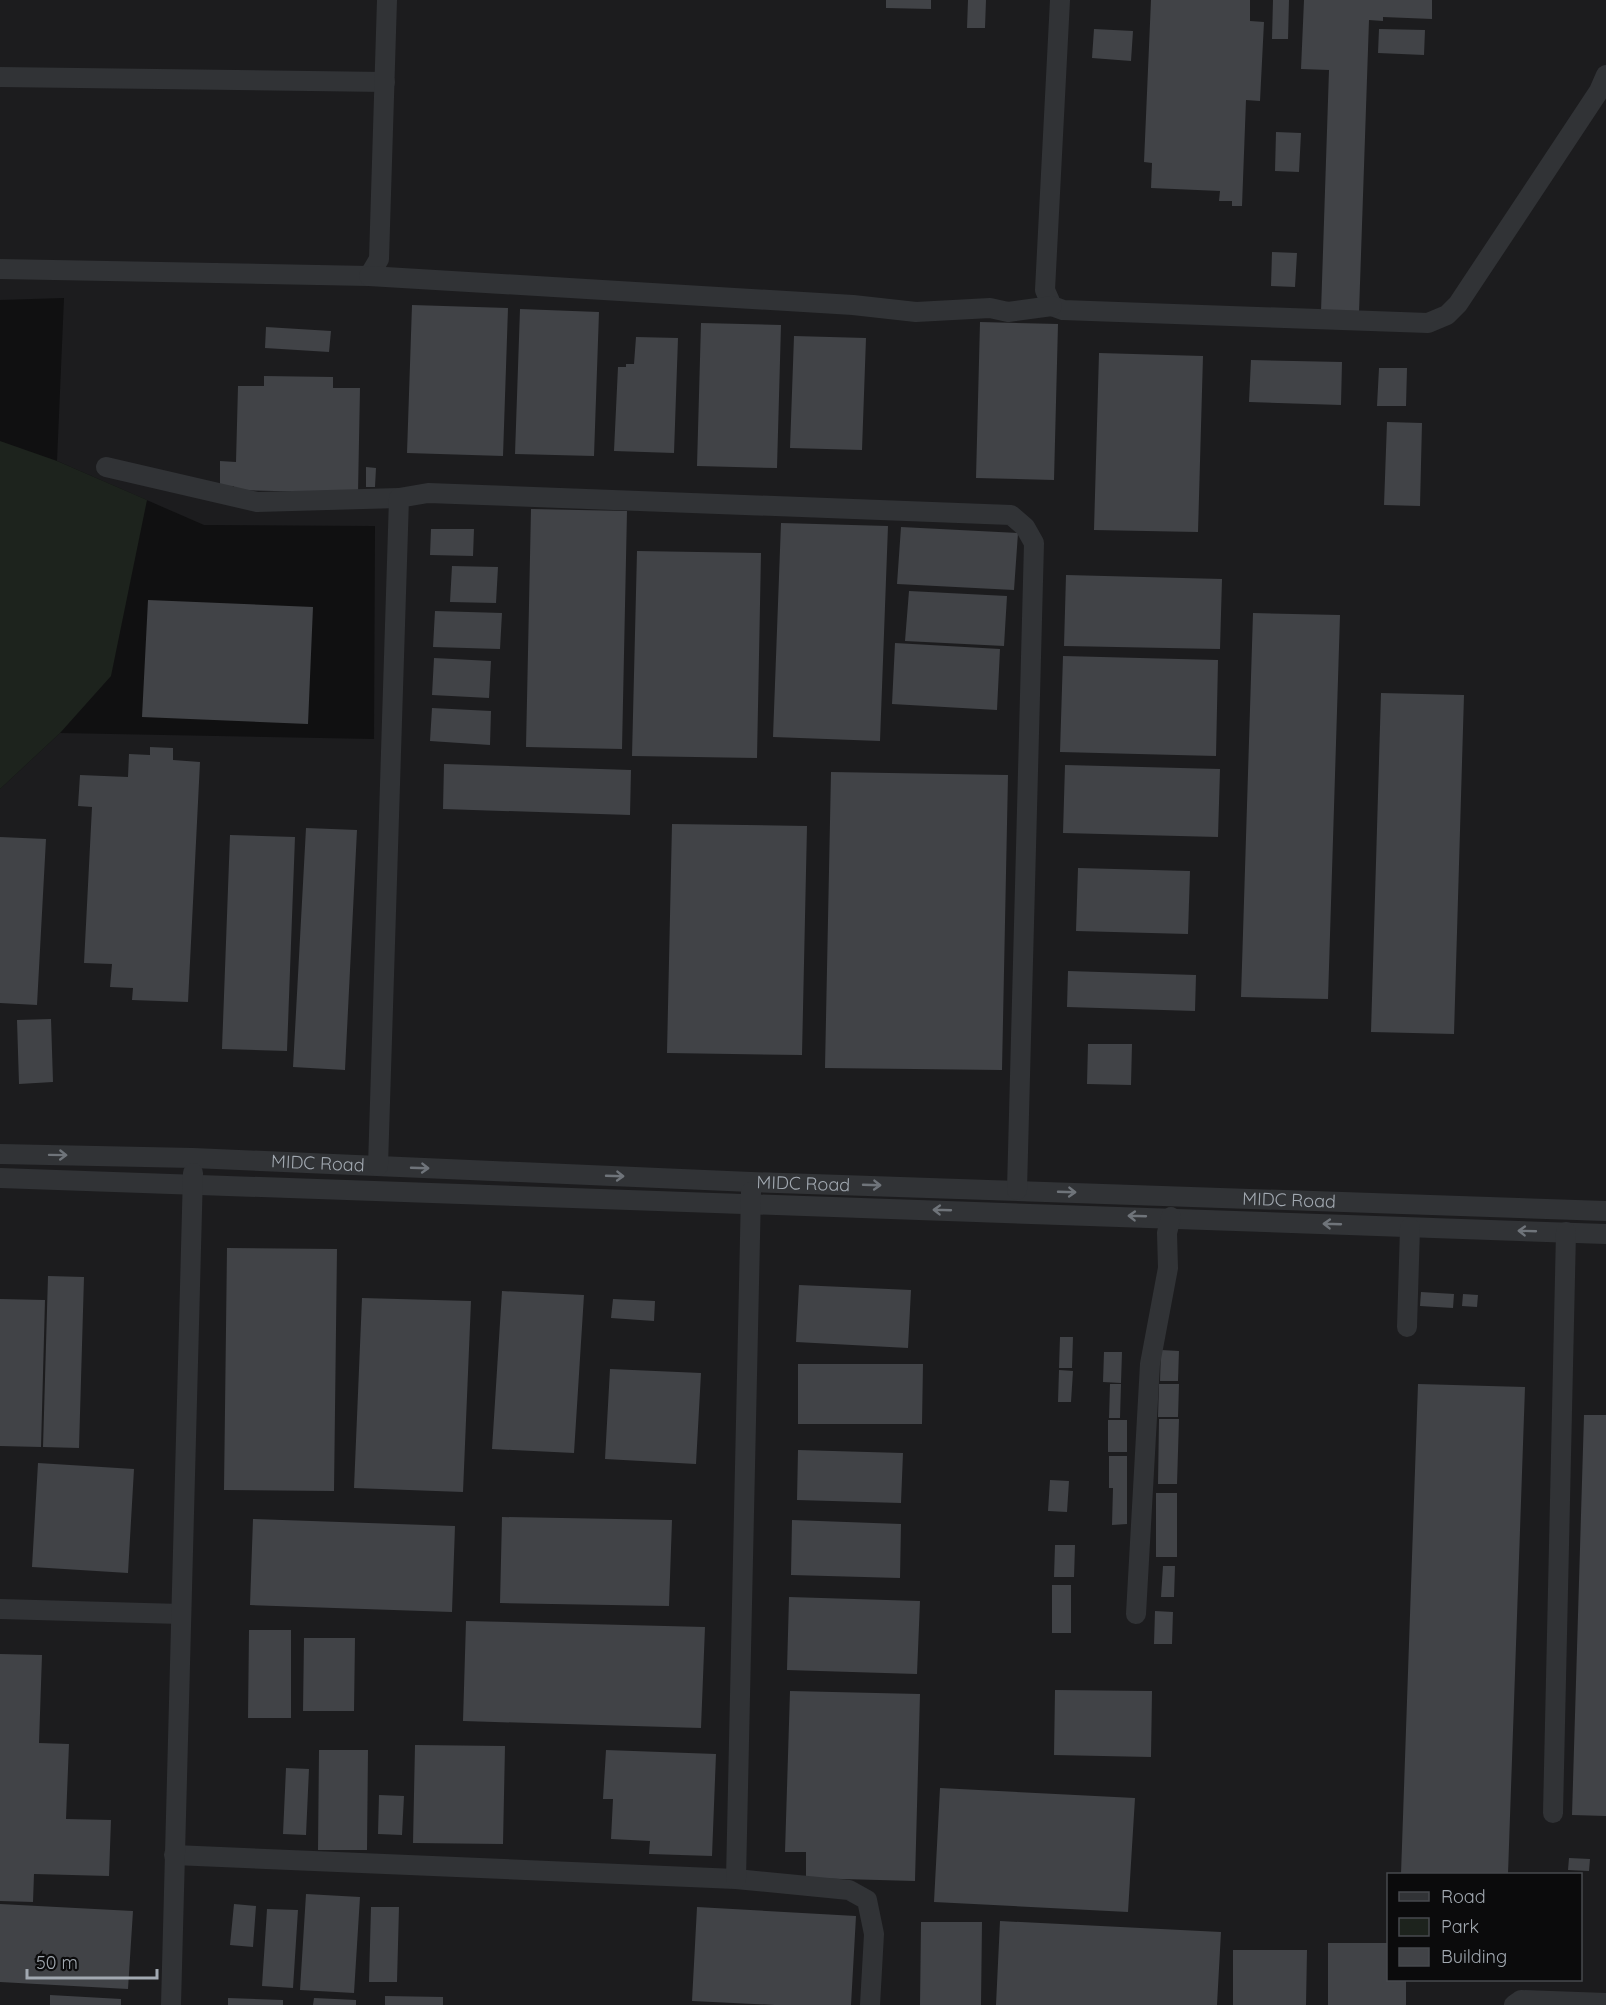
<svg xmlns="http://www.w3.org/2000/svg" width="1606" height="2005" font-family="Quicksand,sans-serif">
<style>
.built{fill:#1c1c1e;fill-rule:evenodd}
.green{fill:#1d231d}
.building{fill:#414347}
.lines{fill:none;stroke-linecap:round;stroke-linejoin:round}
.minor{stroke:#313336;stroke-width:20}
.oneway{stroke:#6f747a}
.labels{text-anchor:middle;stroke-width:5;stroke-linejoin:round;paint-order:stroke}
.street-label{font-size:18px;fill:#a2a9b1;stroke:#0b0b0c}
</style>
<rect width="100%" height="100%" fill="#101011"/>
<!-- built -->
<path class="built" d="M 0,0 L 1606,0 L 1606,2005 L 0,2005 L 0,789 L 60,733 L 374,739 L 375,526 L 204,525 L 57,461 L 64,298 L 0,300 ZM 1388,1874 L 1580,1874 L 1580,1980 L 1388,1980 Z"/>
<!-- green -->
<path class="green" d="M 0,441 L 57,461 L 147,500 L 111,676 L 60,733 L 0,789 Z"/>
<!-- building -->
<path class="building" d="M 886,0 L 931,0 L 931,9 L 886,8 Z
M 968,0 L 986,0 L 985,28 L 967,28 Z
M 1151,0 L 1250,0 L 1250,21 L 1264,22 L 1260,101 L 1246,100 L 1242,206 L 1232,206 L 1232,201 L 1219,201 L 1220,191 L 1151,188 L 1152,163 L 1144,162 Z
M 1273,0 L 1289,0 L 1288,39 L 1272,39 Z
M 1304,0 L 1432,0 L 1432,19 L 1383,17 L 1383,21 L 1369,20 L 1359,313 L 1321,312 L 1329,70 L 1301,69 Z
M 1094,29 L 1133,31 L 1131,61 L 1092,58 Z
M 1379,29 L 1425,30 L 1424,55 L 1378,53 Z
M 1276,132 L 1301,133 L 1299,172 L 1275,171 Z
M 1272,252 L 1297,253 L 1295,287 L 1271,286 Z
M 412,305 L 508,308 L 503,456 L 407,453 Z
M 520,309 L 599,312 L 594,456 L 515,454 Z
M 980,322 L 1058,324 L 1054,480 L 976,478 Z
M 701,323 L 781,325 L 777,468 L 697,466 Z
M 266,327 L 331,331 L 329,352 L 265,348 Z
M 794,336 L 866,338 L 862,450 L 790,448 Z
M 636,337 L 678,338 L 674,453 L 614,451 L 618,367 L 626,367 L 626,364 L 634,364 Z
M 1099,353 L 1203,356 L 1198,532 L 1094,530 Z
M 1251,360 L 1342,362 L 1341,405 L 1249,402 Z
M 1379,368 L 1407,368 L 1406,406 L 1377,406 Z
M 264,376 L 333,377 L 333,388 L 360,388 L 358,493 L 234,490 L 234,486 L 220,486 L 220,461 L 236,462 L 238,386 L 264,386 Z
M 1387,422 L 1422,423 L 1420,506 L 1384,505 Z
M 366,467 L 376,468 L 375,487 L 366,487 Z
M 531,509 L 627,511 L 622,749 L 526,747 Z
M 781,523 L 888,526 L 880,741 L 773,737 Z
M 901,527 L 1018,533 L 1014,590 L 897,584 Z
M 431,529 L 474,529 L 473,556 L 430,555 Z
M 637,551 L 761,553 L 757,758 L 632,756 Z
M 452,566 L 498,567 L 496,603 L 450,602 Z
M 1066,575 L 1222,579 L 1220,649 L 1064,646 Z
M 909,591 L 1007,596 L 1004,646 L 905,641 Z
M 148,600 L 313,607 L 308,724 L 142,717 Z
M 435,611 L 502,613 L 500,649 L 433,647 Z
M 1253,613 L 1340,615 L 1328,999 L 1241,997 Z
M 895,643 L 1000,649 L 997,710 L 892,704 Z
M 1063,656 L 1218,660 L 1216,756 L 1060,752 Z
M 434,658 L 491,661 L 489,698 L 432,695 Z
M 1381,693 L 1464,695 L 1454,1034 L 1371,1032 Z
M 432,708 L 491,711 L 490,745 L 430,741 Z
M 150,747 L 173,748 L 173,760 L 200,762 L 188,1002 L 132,1000 L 133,988 L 110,987 L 112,964 L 84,963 L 92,807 L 78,806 L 80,775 L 128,777 L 129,754 L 150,755 Z
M 444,764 L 631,770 L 630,815 L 443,809 Z
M 1065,765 L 1220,769 L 1218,837 L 1063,833 Z
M 831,772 L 1008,775 L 1002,1070 L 825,1068 Z
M 672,824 L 807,826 L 802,1055 L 667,1053 Z
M 306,828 L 357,830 L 345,1070 L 293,1067 Z
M 230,835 L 295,837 L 287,1051 L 222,1049 Z
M 0,837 L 46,839 L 37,1005 L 0,1003 Z
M 1078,868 L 1190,871 L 1188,934 L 1076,931 Z
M 1068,971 L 1196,975 L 1195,1011 L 1067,1007 Z
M 51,1019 L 53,1082 L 19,1084 L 17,1020 Z
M 1088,1044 L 1132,1044 L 1131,1085 L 1087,1084 Z
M 227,1248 L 337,1249 L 334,1491 L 224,1490 Z
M 48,1276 L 84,1277 L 79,1448 L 43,1447 Z
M 799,1285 L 911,1290 L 908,1348 L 796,1342 Z
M 502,1291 L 584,1295 L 574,1453 L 492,1449 Z
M 1421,1292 L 1454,1294 L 1453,1308 L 1420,1306 Z
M 1463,1294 L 1478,1295 L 1477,1307 L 1462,1306 Z
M 362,1298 L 471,1301 L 463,1492 L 354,1488 Z
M 0,1299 L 45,1300 L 41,1447 L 0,1446 Z
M 613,1299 L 655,1301 L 654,1321 L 611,1318 Z
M 1060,1337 L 1073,1337 L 1072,1368 L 1059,1368 Z
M 1161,1350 L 1179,1351 L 1178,1381 L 1160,1381 Z
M 1104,1352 L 1122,1352 L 1121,1383 L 1103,1382 Z
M 798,1364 L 923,1364 L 922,1424 L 798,1424 Z
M 610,1369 L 701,1373 L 696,1464 L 605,1459 Z
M 1059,1370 L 1073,1371 L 1071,1402 L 1058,1402 Z
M 1110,1384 L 1121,1384 L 1120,1418 L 1109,1418 Z
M 1159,1384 L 1179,1384 L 1178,1417 L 1158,1417 Z
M 1418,1384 L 1525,1387 L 1508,1874 L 1401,1874 Z
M 1584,1415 L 1606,1415 L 1606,1816 L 1572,1815 Z
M 1159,1419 L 1179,1419 L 1177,1484 L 1158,1484 Z
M 1108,1420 L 1127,1420 L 1127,1452 L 1108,1452 Z
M 798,1450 L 903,1453 L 901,1503 L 797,1500 Z
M 1109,1456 L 1127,1456 L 1127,1524 L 1112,1525 L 1113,1488 L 1109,1488 Z
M 38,1463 L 134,1469 L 128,1573 L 32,1567 Z
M 1050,1480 L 1069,1481 L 1067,1512 L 1048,1511 Z
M 1156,1493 L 1177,1493 L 1177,1557 L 1156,1557 Z
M 502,1517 L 672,1520 L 669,1606 L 500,1603 Z
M 253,1519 L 455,1526 L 452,1612 L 250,1605 Z
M 792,1520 L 901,1524 L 900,1578 L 791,1575 Z
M 1055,1545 L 1075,1545 L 1074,1577 L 1054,1577 Z
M 1163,1566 L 1175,1566 L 1174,1597 L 1161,1597 Z
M 1052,1585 L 1071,1585 L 1071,1633 L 1052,1633 Z
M 789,1597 L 920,1601 L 917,1674 L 787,1670 Z
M 1155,1611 L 1173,1612 L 1172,1644 L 1154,1644 Z
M 466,1621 L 705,1627 L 701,1728 L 463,1721 Z
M 249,1630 L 291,1630 L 291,1718 L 248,1718 Z
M 304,1638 L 355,1638 L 354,1711 L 303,1711 Z
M 0,1654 L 42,1655 L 39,1743 L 69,1744 L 66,1819 L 111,1820 L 109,1876 L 34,1874 L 33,1902 L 0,1901 Z
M 1055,1690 L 1152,1691 L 1151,1757 L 1054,1755 Z
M 790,1691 L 920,1694 L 915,1881 L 806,1878 L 806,1852 L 785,1852 Z
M 415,1745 L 505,1746 L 503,1844 L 413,1843 Z
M 319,1750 L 368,1750 L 367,1850 L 318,1850 Z
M 606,1750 L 716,1754 L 712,1856 L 649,1854 L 650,1841 L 611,1839 L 613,1799 L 603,1799 Z
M 286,1768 L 309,1769 L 306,1835 L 283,1834 Z
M 940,1788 L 1135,1798 L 1128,1912 L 934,1902 Z
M 379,1795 L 404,1796 L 402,1835 L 378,1834 Z
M 1569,1858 L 1590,1859 L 1589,1871 L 1568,1870 Z
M 306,1894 L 360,1897 L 354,1993 L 300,1990 Z
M 0,1904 L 133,1911 L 128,1989 L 0,1982 Z
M 234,1904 L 256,1906 L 253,1947 L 230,1945 Z
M 371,1907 L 399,1907 L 397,1982 L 369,1982 Z
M 697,1907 L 856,1916 L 851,2005 L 775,2005 L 692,2001 Z
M 267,1909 L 298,1910 L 293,1988 L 262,1986 Z
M 1000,1921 L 1221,1932 L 1217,2005 L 996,2005 Z
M 921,1922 L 982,1922 L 981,2005 L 920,2005 Z
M 1328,1943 L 1388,1943 L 1388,1980 L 1406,1980 L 1406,2005 L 1328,2005 Z
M 1233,1950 L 1307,1950 L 1306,2005 L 1233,2005 Z
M 50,1995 L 121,1999 L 121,2005 L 50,2005 Z
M 385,1996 L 443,1997 L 443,2005 L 385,2005 Z
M 228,1998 L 283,2000 L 283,2005 L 228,2005 Z
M 314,1998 L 356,2000 L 356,2005 L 313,2005 Z"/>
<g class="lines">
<!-- minor -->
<g class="minor">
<path d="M 1060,0 L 1045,290 L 1052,306 L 1063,310 L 1428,323 L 1447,315 L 1458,304 L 1599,91 L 1606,75"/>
<path d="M 0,77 L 385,82"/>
<path d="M 0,269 L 369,276 L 379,259 L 387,0"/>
<path d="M 369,276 L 853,305 L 916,312 L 990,308 L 1008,312 L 1052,306"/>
<path d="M 106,467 L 257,502 L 399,498"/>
<path id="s1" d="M 0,1154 L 193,1158 L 751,1182 L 1606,1211"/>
<path d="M 378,1166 L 399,498 L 428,493 L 1011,515 L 1025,527 L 1034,543 L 1017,1190"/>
<path d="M 0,1178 L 1606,1234"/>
<path d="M 1407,1327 L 1410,1228"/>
<path d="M 0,1609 L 181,1614"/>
<path d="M 1136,1614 L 1150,1364 L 1168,1268 L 1167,1233 L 1171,1217"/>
<path d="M 1553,1813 L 1566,1232"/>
<path d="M 174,1855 L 736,1879 L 849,1890 L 867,1900 L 874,1934 L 870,2005"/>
<path d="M 736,1879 L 751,1192"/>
<path d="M 171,2005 L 193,1173"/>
<path d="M 1514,2005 L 1521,2000 L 1606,2003"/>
</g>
</g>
<!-- one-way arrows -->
<defs><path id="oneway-shaft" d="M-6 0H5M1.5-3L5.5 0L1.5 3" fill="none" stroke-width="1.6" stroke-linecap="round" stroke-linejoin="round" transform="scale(1.5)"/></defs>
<g class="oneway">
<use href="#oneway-shaft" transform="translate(58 1155) rotate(1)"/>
<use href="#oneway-shaft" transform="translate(420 1168) rotate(2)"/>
<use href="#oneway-shaft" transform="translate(615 1176) rotate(2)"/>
<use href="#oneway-shaft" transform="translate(872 1185) rotate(2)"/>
<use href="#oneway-shaft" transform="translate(1067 1192) rotate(2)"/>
<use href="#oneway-shaft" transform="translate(942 1210) rotate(-178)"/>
<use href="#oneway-shaft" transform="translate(1137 1216) rotate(-178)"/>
<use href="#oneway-shaft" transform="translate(1332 1224) rotate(-178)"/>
<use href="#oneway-shaft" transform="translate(1527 1231) rotate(-178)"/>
</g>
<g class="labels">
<!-- street labels -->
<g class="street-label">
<text dy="6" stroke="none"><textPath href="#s1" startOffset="318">MIDC Road</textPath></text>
<text dy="6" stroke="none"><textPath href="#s1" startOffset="804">MIDC Road</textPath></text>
<text dy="6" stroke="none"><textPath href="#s1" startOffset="1290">MIDC Road</textPath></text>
</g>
</g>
<!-- legend -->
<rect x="1387" y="1873" width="195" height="108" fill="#0b0b0c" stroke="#474a4e" stroke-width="1.5"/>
<rect x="1399" y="1892" width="30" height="9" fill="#313336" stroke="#474a4e" stroke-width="1.5"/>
<text x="1441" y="1903" font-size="18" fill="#a2a9b1">Road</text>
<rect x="1399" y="1918" width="30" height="18" fill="#1d231d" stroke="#474a4e" stroke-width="1.5"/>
<text x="1441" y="1933" font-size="18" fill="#a2a9b1">Park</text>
<rect x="1399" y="1948" width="30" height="18" fill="#414347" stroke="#474a4e" stroke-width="1.5"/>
<text x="1441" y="1963" font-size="18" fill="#a2a9b1">Building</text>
<!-- scale -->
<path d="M27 1969v9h130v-9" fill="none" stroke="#a2a9b1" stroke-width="3"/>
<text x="36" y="1969" font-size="18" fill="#a2a9b1" stroke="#0b0b0c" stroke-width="4.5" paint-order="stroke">50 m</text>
</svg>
